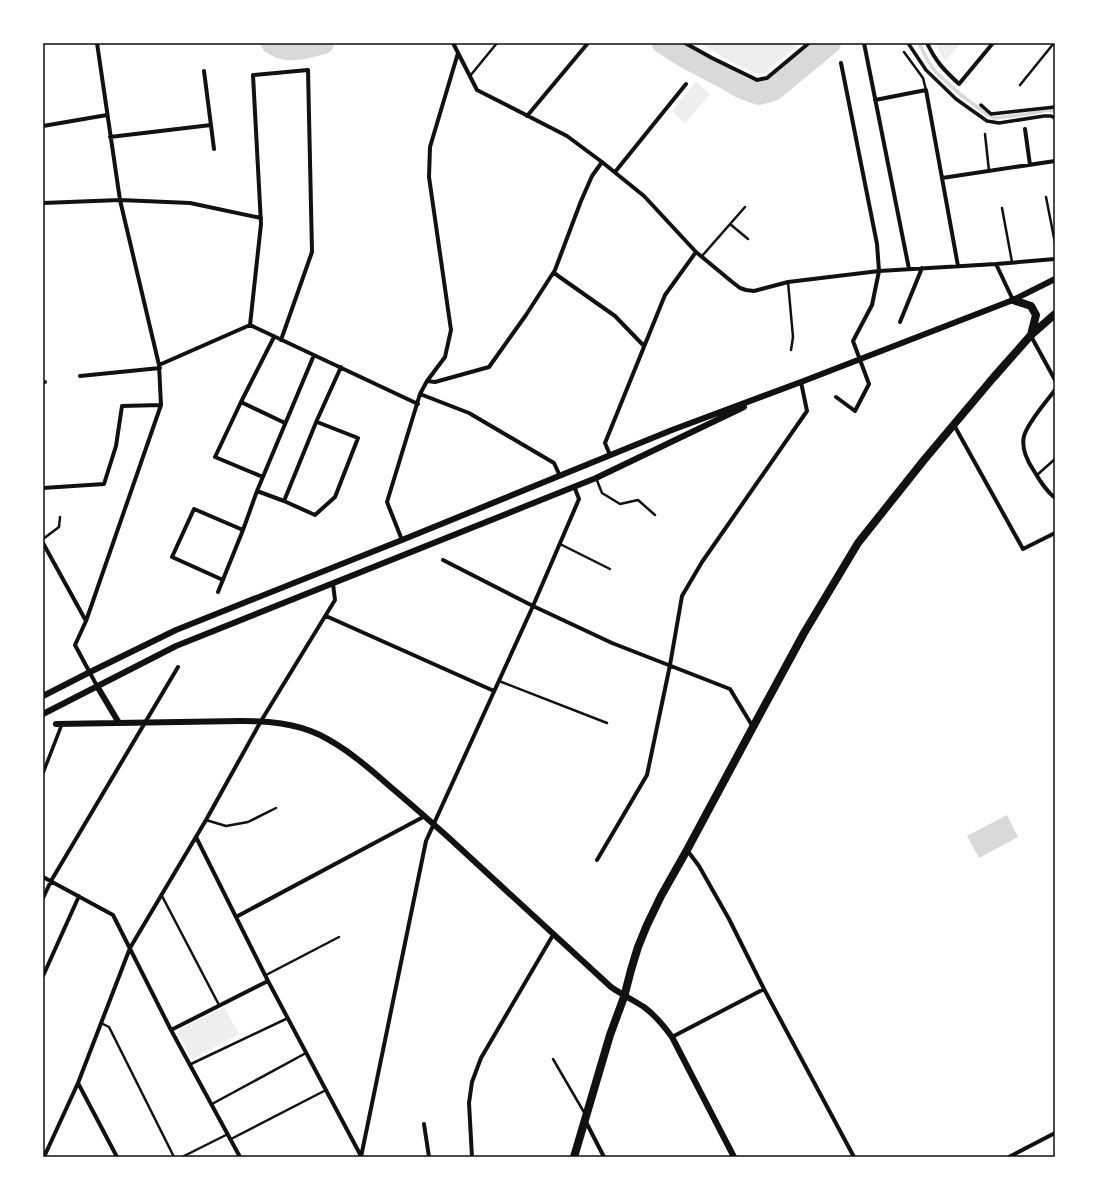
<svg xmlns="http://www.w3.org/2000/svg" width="1098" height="1200" font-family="'Zilla Slab',serif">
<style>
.green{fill:#eee}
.water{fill:#d9d9d9}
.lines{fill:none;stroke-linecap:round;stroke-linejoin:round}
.stream{stroke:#d9d9d9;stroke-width:3.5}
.river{stroke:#d9d9d9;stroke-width:22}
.service{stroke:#111;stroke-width:2.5}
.pedestrian{stroke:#111;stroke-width:3.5}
.minor{stroke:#111;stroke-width:4}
.tertiary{stroke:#111;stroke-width:6}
.primary{stroke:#111;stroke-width:8}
.neatline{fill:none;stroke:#111;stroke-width:1.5}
</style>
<rect width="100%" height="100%" fill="#fff"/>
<!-- green -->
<path class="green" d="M 700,43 L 800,43 L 765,73 L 755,73 L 735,64 Z
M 941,43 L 961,43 L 945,61 L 937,47 Z
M 696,82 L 710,94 L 685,123 L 672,111 Z
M 224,1007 L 239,1034 L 192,1059 L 177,1031 Z"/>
<!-- water -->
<path class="water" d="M 1007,815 L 1018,837 L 979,858 L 967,836 Z"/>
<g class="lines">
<!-- stream -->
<path class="stream" d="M 919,43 L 928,61 L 936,72 L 961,95 L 988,115 L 994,118 L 1028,114 L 1048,110 L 1055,111"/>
<!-- river -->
<path class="river" d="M 272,43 C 287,55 307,47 323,43
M 663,43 L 685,57 L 725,78 L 742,88 L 759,94 L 773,90 L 830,43"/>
<!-- service -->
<path class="service" d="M 904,52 L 923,78 L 926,90
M 470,76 L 497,43
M 1020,85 L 1054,43
M 985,134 L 989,171
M 1046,197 L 1055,243
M 1002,208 L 1012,262
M 730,224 L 748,239
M 702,256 L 745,207
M 788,282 L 793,337 L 791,350
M 1037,475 L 1055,459
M 596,478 L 602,493 L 620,504 L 638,500 L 655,515
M 43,539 L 59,527 L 60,517
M 560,544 L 610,569
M 499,681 L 607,723
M 206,820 L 226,826 L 248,822 L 276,808
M 161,894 L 219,1005
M 266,975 L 339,937
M 101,1023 L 109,1027 L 174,1157
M 553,1059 L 585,1114
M 191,1064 L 288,1018
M 212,1104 L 306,1053
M 231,1139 L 326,1090
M 182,1157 L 228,1134"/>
<!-- pedestrian -->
<path class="pedestrian" d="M 908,43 L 926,70 L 956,99 L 987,121 L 999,123 L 1044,116 L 1051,116 L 1055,118
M 981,105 L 991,114 L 1055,107
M 43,773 L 62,724"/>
<!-- minor -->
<path class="minor" d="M 97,43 L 120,200 L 159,365 L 161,405 L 86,621 L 75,645 L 97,686
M 453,43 L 477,90 L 567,136 L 602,162 L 644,196 L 696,252 L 731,281 L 740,288 L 746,290 L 754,291 L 788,282 L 879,271 L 996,264 L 1055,259
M 685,43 L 712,58 L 757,80 L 767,78 L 809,43
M 864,43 L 909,269
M 927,43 C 936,62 944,70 959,84 L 993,43
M 204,71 L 214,149
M 875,100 L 926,90 L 958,266
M 527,116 L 588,43
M 43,126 L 107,115
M 1025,129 L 1030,165
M 110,137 L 211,125
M 615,172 L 686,84
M 942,178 L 1055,161
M 43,203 L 120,200 L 190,203 L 261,218
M 996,264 L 1013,300
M 554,273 L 615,316 L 644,346
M 900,322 L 922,268
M 250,325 L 261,224 L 253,75 L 308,70 L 312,252 L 281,340
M 1031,336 L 1055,380
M 159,365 L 250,325 L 418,404
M 80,376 L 160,368
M 427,381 L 435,382 L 489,367 L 526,315 L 555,270 L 581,201 L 592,176 L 602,162
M 43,382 L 45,382
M 1055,390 C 1046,402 1028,422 1024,436 C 1021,448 1028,462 1034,471 C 1040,481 1046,491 1055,498
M 420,394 L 469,413 L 554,463 L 560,476
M 836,397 L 855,411 L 869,384 L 853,341 L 872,305 L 879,271 L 877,244 L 841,63
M 241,402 L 285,423
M 954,425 L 1023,549 L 1055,533
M 610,455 L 605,443 L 665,295 L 696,252
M 263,477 L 215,457 L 241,402 L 274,337
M 43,488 L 104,484 L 116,446 L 122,406 L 161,405
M 257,491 L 284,501 L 315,515 L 335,497 L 358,438 L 317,422
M 284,501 L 317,420 L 341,367
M 402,540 L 387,502 L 420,394 L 427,381 L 445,357 L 451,330 L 429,177 L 430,147 L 458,53
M 43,543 L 86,621
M 443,560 L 533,606 L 612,643 L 730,689 L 753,727
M 223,580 L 172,557 L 194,509 L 243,530
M 218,592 L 243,530 L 257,491 L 314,355
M 326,616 L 494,691
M 196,837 L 268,981 L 361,1156
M 687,850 L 699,866 L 729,919 L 764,989 L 854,1157
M 597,860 L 647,775 L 670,665 L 682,596 L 702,562 L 807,411 L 801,382
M 43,877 L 113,915 L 171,1030 L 240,1157
M 43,898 L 51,881 L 178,667
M 236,917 L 425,816
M 43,976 L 79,896
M 171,1030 L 268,981
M 672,1037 L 764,989
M 78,1083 L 117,1157
M 586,1122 L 604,1157
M 424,1124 L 429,1157
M 44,1157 L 78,1083 L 130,948 L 206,820 L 261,721 L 335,600 L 333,584
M 361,1157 L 426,841 L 533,606 L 579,499 L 574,486
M 472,1157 L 469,1103 L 472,1082 L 481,1058 L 553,935
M 1009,1157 L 1055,1133"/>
<!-- tertiary -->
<path class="tertiary" d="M 97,686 L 119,723
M 43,696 L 90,672 L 176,630 L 226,610 L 402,540 L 672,430 L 801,382 L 1013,300 L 1055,279
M 43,714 L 176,646 L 596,478 L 744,407
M 56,724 L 240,721 C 268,721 295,723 320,735 C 348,749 370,769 393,789 C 412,805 430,821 448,837 C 502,887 556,937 611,987 C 621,994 633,1000 644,1007 C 655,1015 664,1026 672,1037 L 734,1157"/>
<!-- primary -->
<path class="primary" d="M 1013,300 L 1031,306 L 1036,315 L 1031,335
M 574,1157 L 610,1035 L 624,997 L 631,970 L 638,947 L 647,925 L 661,896 L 687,850 L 753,727 L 804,633 L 858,543 L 924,460 L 993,378 L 1031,335 L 1055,314"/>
</g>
<!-- border -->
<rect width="1098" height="1200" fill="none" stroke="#ffffff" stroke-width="88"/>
<rect x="44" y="44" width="1010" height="1112" class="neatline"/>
</svg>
